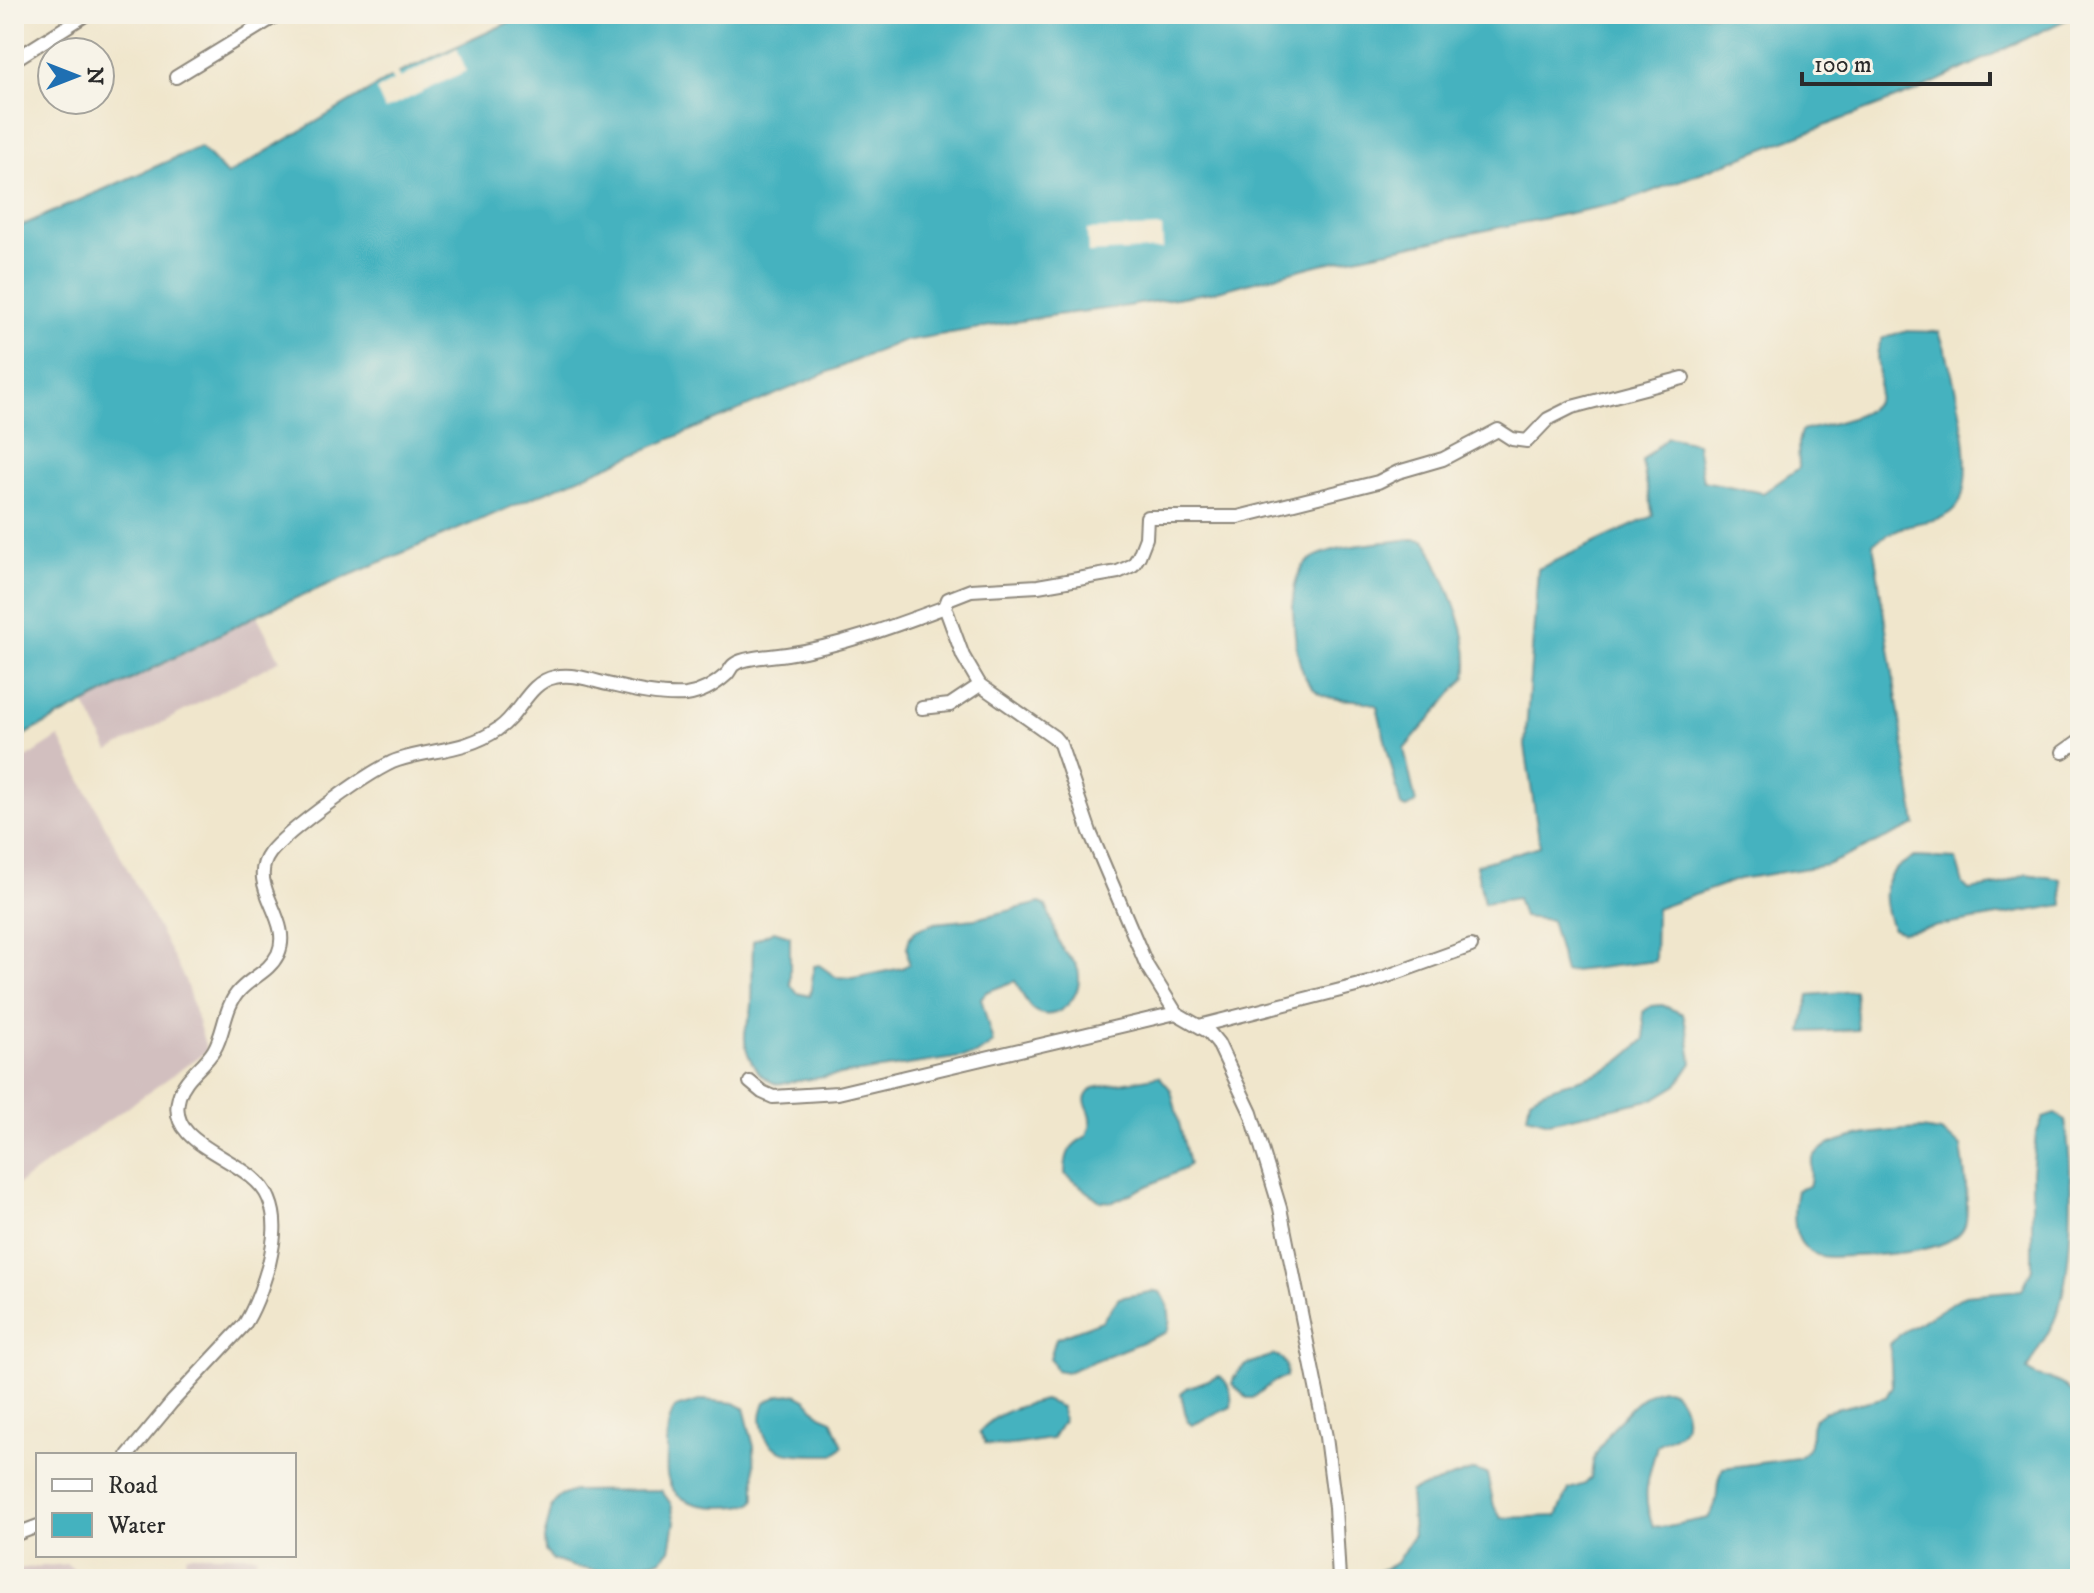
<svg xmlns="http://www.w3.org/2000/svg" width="2094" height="1593" font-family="'IM FELL DW Pica',serif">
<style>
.industrial{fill:#d2bfbf}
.water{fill:#44b2bf;stroke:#386e75;stroke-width:2}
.pier{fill:#f0e6cc}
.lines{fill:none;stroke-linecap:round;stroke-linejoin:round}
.street-casing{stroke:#8e887c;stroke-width:16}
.street{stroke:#fff;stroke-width:12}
</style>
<rect width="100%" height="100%" fill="#f7f3e8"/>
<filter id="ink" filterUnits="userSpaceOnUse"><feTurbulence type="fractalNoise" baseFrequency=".0125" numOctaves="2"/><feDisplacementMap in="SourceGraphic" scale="16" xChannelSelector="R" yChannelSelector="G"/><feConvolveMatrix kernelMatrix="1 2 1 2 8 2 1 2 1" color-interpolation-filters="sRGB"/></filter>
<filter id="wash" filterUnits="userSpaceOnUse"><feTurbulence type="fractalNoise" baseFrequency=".006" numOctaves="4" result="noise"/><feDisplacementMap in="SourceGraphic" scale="32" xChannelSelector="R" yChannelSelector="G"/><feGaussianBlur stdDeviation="1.8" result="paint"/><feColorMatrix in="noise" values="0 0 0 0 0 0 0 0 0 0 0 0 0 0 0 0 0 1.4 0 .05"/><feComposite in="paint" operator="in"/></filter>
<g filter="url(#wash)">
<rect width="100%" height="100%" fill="#f0e6cc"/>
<!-- industrial -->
<path class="industrial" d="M 244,591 L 280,660 L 109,751 L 73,681 Z
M 59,737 L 185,980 L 207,1051 L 14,1187 L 14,766 Z
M 187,1555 L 257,1555 L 253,1579 L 182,1579 Z
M 67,1564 L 86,1579 L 14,1579 L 14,1569 Z"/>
<!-- water -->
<path class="water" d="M 527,14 L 2078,14 L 1919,90 L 1624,202 L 1321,264 L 1218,291 L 1121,307 L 1055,315 L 899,342 L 263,612 L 14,740 L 14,229 L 200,147 L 227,175 L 397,74 Z
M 1904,331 L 1939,332 C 1952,364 1983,486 1953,511 C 1940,522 1921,521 1906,526 C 1895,530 1883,537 1873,543 L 1916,825 L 1827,865 L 1739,879 L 1656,909 L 1655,961 L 1565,972 L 1551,920 L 1523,917 L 1517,898 L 1484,903 L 1476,865 L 1540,846 L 1525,746 L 1538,569 L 1653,516 L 1642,461 L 1667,437 L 1697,443 L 1703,481 L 1763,493 L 1799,468 L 1798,443 L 1801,431 C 1820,426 1868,419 1877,400 C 1880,394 1879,382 1879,375 C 1877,360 1875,350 1883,338 Z
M 1412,539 L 1423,540 L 1428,544 C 1445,581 1473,635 1466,677 L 1404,749 L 1416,803 L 1407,808 L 1401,806 L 1377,706 C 1360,696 1334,704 1317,692 C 1301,680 1297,654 1295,636 C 1293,614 1289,582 1305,564 C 1324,544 1386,543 1412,539 Z
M 1915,857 L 1956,859 L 1963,884 L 1969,890 L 2001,885 L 2027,874 L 2061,879 L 2063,905 L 1903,932 L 1892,928 C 1879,895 1881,872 1915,857 Z
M 1040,903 L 1046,906 C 1052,920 1055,935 1062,948 C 1069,960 1080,961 1079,980 C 1078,1003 1051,1026 1031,1008 C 1024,1001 1021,989 1015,981 L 986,992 L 981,998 L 993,1043 L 976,1055 L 777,1084 C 756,1078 741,1050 746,1028 C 749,1019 752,1014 752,1004 C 753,983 752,962 753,941 L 774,931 L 790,936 L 790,984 L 797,993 L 810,996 L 814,966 L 819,965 L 836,977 L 853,978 L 902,968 L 909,964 L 907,947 L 910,937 L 916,930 L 935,923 L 975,919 Z
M 1855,991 L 1858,1030 L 1802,1032 L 1809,995 Z
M 1662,1005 L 1683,1014 L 1688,1033 L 1692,1063 L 1677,1085 L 1654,1099 L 1549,1122 L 1527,1116 L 1530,1098 C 1554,1083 1584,1081 1609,1068 C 1623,1061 1634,1049 1645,1039 L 1643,1012 L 1651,1006 Z
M 1159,1076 L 1171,1090 L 1189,1164 L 1184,1169 L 1113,1202 L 1100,1201 L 1065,1174 C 1065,1154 1069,1145 1087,1136 C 1088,1131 1091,1126 1091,1121 C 1092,1105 1076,1103 1093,1088 Z
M 2055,1114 L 2065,1120 C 2073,1170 2075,1275 2054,1321 C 2046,1338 2035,1353 2027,1370 C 2037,1379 2051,1377 2063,1385 C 2071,1389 2073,1398 2080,1404 L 2080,1579 L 1362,1579 L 1396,1563 L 1413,1536 L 1410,1492 L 1474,1470 L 1487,1474 L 1494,1506 L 1501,1518 L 1557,1516 L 1569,1489 L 1585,1484 L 1591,1478 C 1592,1472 1592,1464 1594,1459 C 1603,1437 1661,1356 1682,1404 C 1685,1411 1687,1422 1683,1429 C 1679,1436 1664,1440 1657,1445 C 1649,1478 1640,1493 1653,1526 L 1663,1527 L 1708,1518 C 1723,1498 1712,1487 1723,1468 L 1797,1458 C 1824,1443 1798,1427 1823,1412 L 1886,1397 L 1892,1386 L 1890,1344 L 1899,1335 L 1965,1295 L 2022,1290 L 2032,1269 L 2032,1172 L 2036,1134 L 2043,1118 Z
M 1921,1129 L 1941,1132 L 1961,1146 C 1964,1168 1969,1200 1966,1221 C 1961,1258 1858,1255 1830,1257 C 1792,1256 1791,1219 1797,1190 L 1809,1186 C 1813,1176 1808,1164 1815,1155 C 1834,1133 1894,1131 1921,1129 Z
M 1155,1291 L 1160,1292 C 1169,1301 1172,1321 1167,1332 L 1067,1372 L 1056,1370 L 1050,1358 L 1056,1338 L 1102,1321 L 1119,1298 Z
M 1274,1355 C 1285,1358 1288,1366 1286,1377 L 1273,1382 L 1253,1398 L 1247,1398 L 1232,1384 C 1236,1364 1257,1361 1274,1355 Z
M 1219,1376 C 1229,1381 1233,1397 1231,1407 L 1192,1425 L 1187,1421 L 1181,1393 L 1187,1388 Z
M 796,1394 L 807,1400 L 820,1415 L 832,1420 L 843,1446 L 834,1455 C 810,1454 773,1460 764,1433 C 760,1420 760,1415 765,1402 L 781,1395 Z
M 703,1400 L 734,1403 L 744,1408 L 754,1447 L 755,1499 L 752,1504 C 724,1509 674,1512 667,1475 C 666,1467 667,1458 667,1450 C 667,1433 667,1422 675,1408 Z
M 1044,1400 L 1061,1407 L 1063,1421 L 1052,1439 C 1030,1441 1008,1449 986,1444 L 979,1432 C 997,1412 1018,1406 1044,1400 Z
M 661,1490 L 671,1504 L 675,1522 L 670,1550 L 660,1560 L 599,1571 L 574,1567 L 553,1560 L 545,1551 L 544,1539 L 552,1506 L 560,1496 L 574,1491 Z"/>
<!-- pier -->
<path class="pier" d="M 457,48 L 466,71 L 385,110 L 376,90 L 393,81 L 388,74 L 395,70 L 400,78 Z
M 1162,227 L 1163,249 L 1088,253 L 1087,230 Z"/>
</g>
<g filter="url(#ink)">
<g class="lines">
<defs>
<path id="street" d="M 14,60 L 87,14
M 176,77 L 279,14
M 922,708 L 950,705 L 980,685
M 2063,752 L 2080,740
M 1199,1026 L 1368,983 L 1471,946
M 750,1082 L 762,1092 L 773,1097 L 838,1093 L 1176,1013
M 128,1455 L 172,1402 L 244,1325 C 256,1307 263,1285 269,1264 C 274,1242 278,1220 269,1199 C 253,1157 164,1149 179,1097 C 184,1077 204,1067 214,1050 C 225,1032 224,1006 240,990 C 253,976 269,972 278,954 C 294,919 245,886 270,853 C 286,832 373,768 398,760 C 432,749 467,751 498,729 C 520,715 528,682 555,677 C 572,673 591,680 607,684 C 632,690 660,697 686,695 C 701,693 716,684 727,674 C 730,671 731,666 735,664 C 744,657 775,656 787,654 C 841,646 894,626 945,607
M 14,1535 L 38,1526
M 1339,1579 L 1335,1507 L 1326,1437 L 1280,1208 L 1251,1113 L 1218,1043 L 1209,1032 L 1176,1013 L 1147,966 L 1090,832 L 1060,744 L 1054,737 L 980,685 L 963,656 L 945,607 L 948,599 L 971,590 L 1038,586 L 1118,572 L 1133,565 L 1139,556 L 1146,538 L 1147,517 L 1238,517 L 1378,482 L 1398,472 L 1443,459 L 1498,430 L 1512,439 L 1527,441 L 1548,419 L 1572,407 L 1683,378"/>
</defs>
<!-- street casing -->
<use href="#street" class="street-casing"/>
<!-- street -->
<use href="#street" class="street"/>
</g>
</g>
<!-- margin -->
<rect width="2094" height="1593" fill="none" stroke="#f7f3e8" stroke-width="48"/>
<!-- legend -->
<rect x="36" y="1453" width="260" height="104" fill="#f7f3e8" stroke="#a5a39c" stroke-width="2"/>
<rect x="52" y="1479" width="40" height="12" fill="#ffffff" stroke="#a5a39c" stroke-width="2"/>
<text x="108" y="1493" font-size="24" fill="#2b2b2b">Road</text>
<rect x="52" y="1513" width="40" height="24" fill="#44b2bf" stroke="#a5a39c" stroke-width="2"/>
<text x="108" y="1533" font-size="24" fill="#2b2b2b">Water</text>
<!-- north arrow -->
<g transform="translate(76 76) rotate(90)"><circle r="38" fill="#f7f3e8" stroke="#a5a39c" stroke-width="2"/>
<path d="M0-6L14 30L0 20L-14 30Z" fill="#1f6fb2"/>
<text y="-12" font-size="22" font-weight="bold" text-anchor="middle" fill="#2b2b2b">N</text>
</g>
<!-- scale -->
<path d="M1802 72v12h188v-12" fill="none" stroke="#2b2b2b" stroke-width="4"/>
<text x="1814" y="72" font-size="24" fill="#2b2b2b" stroke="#f7f3e8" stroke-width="6" paint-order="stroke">100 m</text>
</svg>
